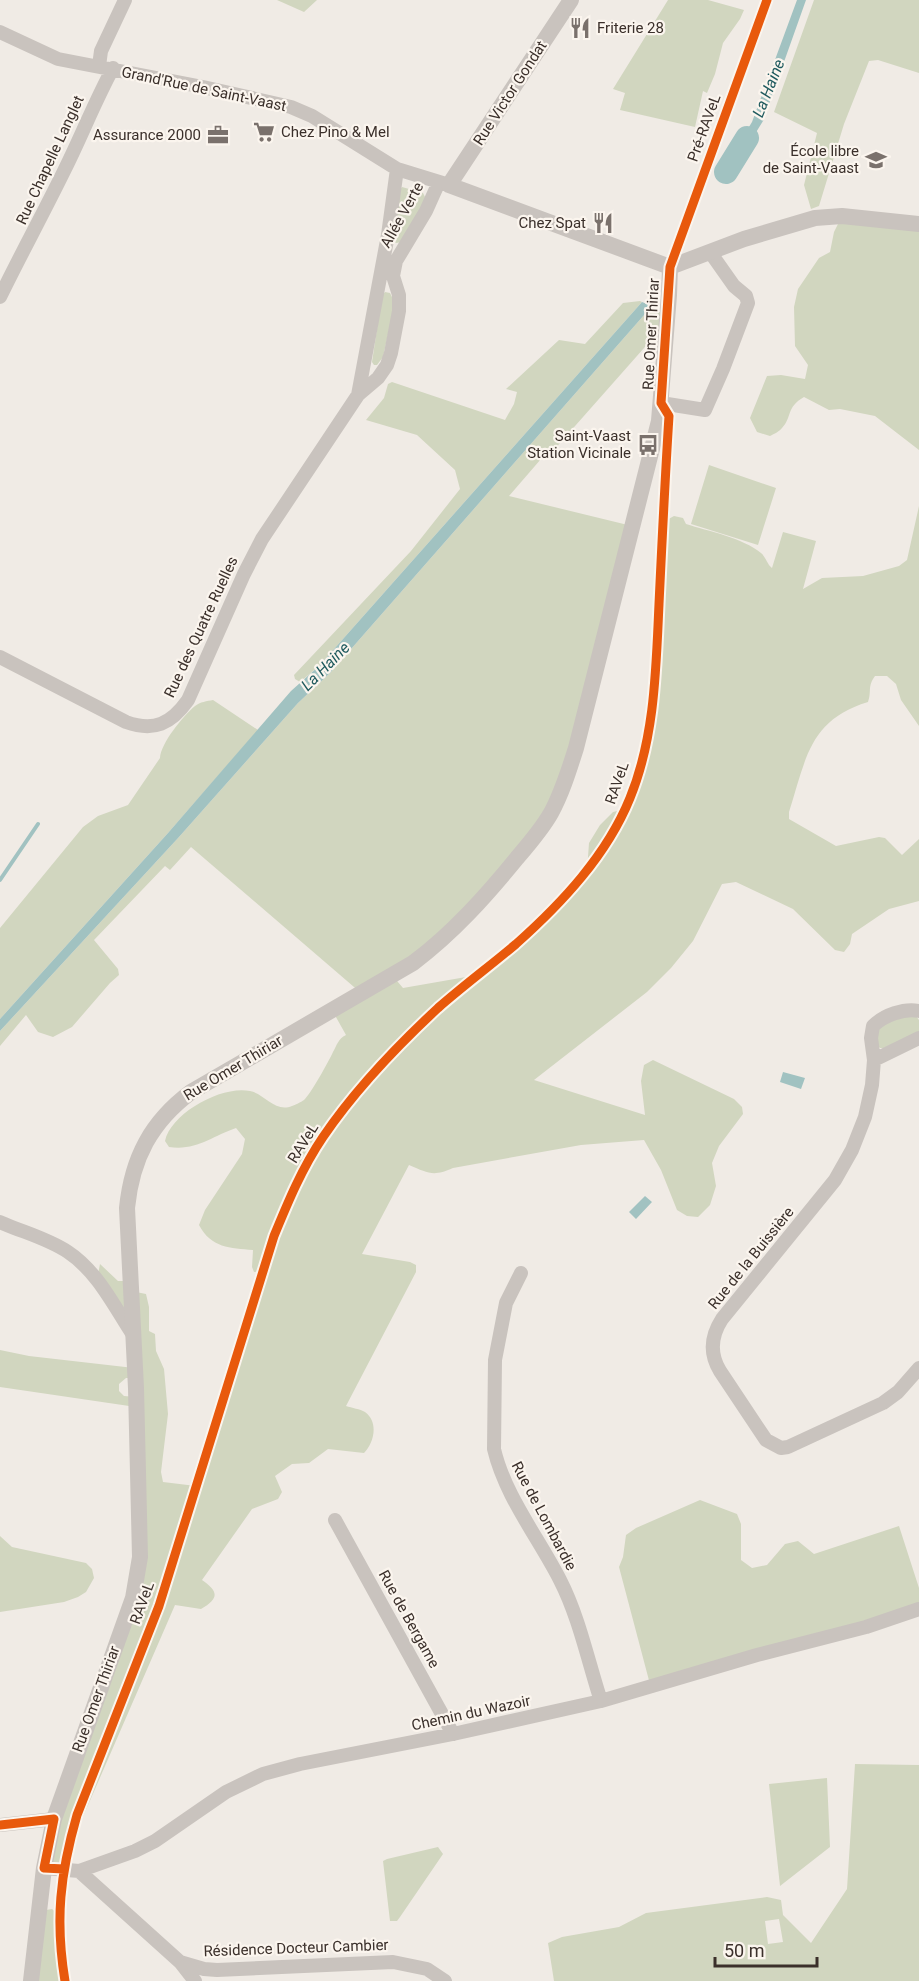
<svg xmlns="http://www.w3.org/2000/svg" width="919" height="1981" font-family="Roboto,sans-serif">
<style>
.green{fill:#d1d6bf;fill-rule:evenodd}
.water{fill:#a1c2c1}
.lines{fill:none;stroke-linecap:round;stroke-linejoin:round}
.stream{stroke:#a1c2c1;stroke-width:4}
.river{stroke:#a1c2c1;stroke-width:24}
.minor{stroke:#c9c3be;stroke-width:14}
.tertiary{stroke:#c9c3be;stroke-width:16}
.cycleway-casing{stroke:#fbf5ee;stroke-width:13}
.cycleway{stroke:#e8590c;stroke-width:9}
.labels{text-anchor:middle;stroke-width:4.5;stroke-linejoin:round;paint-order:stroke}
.poi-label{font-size:15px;fill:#3b302b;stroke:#fbf5ee;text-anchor:end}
.street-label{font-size:15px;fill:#3b302b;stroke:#fbf5ee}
.water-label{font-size:16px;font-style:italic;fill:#1f5a5e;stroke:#fbf5ee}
</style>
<rect width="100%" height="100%" fill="#f0ebe5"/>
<!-- green -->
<path class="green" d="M 277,0 L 317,0 L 304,12 Z
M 668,0 L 708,0 L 744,10 L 740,19 L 723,43 L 715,74 L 707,93 L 703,91 L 695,127 L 620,110 L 625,93 L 613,89 Z
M 814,0 L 919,0 L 919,73 L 878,60 L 869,61 L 844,124 L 819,206 L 811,209 L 804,185 L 817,133 L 774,112 Z
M 402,187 L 423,193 L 425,197 L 422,210 L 402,242 L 396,243 L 393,240 L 398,193 Z
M 842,216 L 919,224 L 919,450 L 875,416 L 840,409 L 829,410 L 804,397 C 786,407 792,418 782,428 C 780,431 774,434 770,436 L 757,432 L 750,418 L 767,376 L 781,375 L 805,379 L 808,365 L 795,346 L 794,307 L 798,289 L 819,258 L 830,252 L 834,232 Z
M 385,292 L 390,293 L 395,303 L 383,357 L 377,365 L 374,365 L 372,362 L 382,296 Z
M 640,301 L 642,302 L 319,666 L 300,682 L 295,679 L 294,675 L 411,551 L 460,489 L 455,470 L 417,435 L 366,420 L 384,398 L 388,384 L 392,382 L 505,420 L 514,404 L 517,392 L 506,389 L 559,340 L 585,344 L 623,303 Z
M 652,306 L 667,318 L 667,322 L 545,460 L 541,459 L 509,496 L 632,526 L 568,774 L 498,882 L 392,975 L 403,988 L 466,977 L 471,981 L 516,944 L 569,891 L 587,871 L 589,843 L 600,825 L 613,812 L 625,809 C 663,727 659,611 663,522 L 674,516 L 683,518 L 686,524 C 708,531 743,538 761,553 C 766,557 767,564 772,568 L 783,532 L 816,541 L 803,589 L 822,578 L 863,576 L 899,566 L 907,560 L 919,506 L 919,726 L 901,700 L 896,684 L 887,676 L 875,676 C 867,687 872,691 868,702 C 809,720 806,759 789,812 L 789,819 L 836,846 L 879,837 L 885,838 L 902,855 L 919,839 L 919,901 L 889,909 L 852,934 L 850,944 L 844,952 L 835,950 L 793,909 L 736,882 L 722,884 L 693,941 L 671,968 L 647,992 L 534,1080 L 645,1115 L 641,1081 L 644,1065 L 653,1060 L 734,1099 L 742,1107 L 743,1114 L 719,1146 L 712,1163 L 716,1186 L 710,1205 L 698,1217 L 687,1216 L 677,1210 L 661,1170 L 644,1140 L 581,1145 L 453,1168 C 433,1177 428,1173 409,1165 L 362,1254 L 410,1262 L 416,1265 L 416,1272 L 346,1406 C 352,1408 360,1409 365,1412 C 379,1422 374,1443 364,1453 L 328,1449 L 309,1463 L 292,1464 L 275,1476 L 282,1492 L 278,1499 L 252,1509 L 202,1580 C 218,1591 220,1598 201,1609 L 175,1605 L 82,1819 L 67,1870 L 44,1868 L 133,1598 L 136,1407 L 0,1387 L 0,1350 L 29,1356 L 134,1368 L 133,1335 L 97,1280 L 100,1264 L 118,1281 L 130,1281 L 131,1291 L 146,1294 L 149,1307 L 149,1331 L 155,1334 L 156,1351 L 164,1369 L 168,1414 L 161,1472 L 163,1482 L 196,1486 L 263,1271 L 254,1272 L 252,1267 L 253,1250 C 230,1248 211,1248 199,1225 L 205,1210 L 242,1154 L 245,1139 L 236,1128 C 212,1136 197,1151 169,1147 L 165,1141 C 171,1113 222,1085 250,1091 C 265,1094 275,1113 292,1106 C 295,1105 301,1102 304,1100 C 310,1095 329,1061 333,1052 C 337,1045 338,1039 346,1035 L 332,1010 L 361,993 L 191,847 L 170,870 L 165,866 L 94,940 L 118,969 L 119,975 L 110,983 L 72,1027 L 53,1037 L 38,1032 L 26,1015 L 0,1046 L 0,1031 L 179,837 L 298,703 L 330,673 ZM 126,1378 L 135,1378 L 136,1397 L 124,1396 L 119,1391 L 119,1384 Z
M 709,465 L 776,488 L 758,545 L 691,524 Z
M 213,700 L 258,730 L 168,833 L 0,1019 L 0,928 L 83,827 L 98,816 L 128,805 L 160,758 C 161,743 183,716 195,706 C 200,702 207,701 213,700 Z
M 906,1015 L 916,1016 L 919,1020 L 919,1032 L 884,1048 L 880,1048 L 878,1046 L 877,1030 L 879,1027 Z
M 700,1500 L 737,1514 L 741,1524 L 741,1560 L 752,1568 L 767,1565 L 785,1544 L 798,1541 L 814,1554 L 899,1526 L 919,1588 L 919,1609 L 651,1688 L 619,1567 L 623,1557 L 626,1535 L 636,1528 Z
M 0,1536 L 12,1547 L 86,1563 L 92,1569 L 94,1578 L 86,1592 L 78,1597 L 64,1602 L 0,1612 Z
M 855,1764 L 919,1765 L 919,1981 L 554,1981 L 548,1943 L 562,1937 L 619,1927 L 646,1913 L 767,1897 L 781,1900 L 783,1915 L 811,1943 L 847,1889 ZM 779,1919 L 783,1942 L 768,1944 L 765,1921 Z
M 827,1778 L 830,1847 L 780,1886 L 769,1784 Z
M 438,1847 L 443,1854 L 400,1917 L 397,1921 L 390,1921 L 383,1861 L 387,1859 Z
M 52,1909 L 60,1916 L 65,1981 L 31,1981 L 46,1910 Z"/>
<!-- water -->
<path class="water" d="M 797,0 L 806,0 L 763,121 L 734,168 L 727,163 L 752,122 Z
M 642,302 L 652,306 L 330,673 L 298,703 L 179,837 L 0,1031 L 0,1019 L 168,833 L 291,691 L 319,666 Z
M 783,1072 L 805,1078 L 801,1089 L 780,1082 Z
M 645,1196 L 652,1202 L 636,1219 L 629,1212 Z"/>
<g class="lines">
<!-- stream -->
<path class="stream" d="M 0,880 L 38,824"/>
<!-- river -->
<path class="river" d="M 726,172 L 747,138"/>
<!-- minor -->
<path class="minor" d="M 0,32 L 58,59 L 203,87 L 291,107 L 312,116 L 397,169 L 449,185
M 99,66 L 101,51 L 125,0
M 0,297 C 21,254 44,212 65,169 C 82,135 95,101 113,68
M 358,395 L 378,378 L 387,365 L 391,353 L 399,311 L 399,295 L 393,276 L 396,261 L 426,211 L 439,182
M 661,403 L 705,410 L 723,369 L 748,303 L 746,296 L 734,286 L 710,252
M 0,657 L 126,722 C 154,732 171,724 188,700 L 244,574 L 262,539 L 358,395 L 388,235 L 397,169
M 919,1011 C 904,1008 884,1015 873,1026 L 871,1038 L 874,1060 L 872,1085 L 865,1117 L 852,1150 L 835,1180 L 722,1319 C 711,1336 709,1353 720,1371 L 766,1440 L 781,1448 L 788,1447 L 883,1403 L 898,1392 L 919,1368
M 874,1060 L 919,1038
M 0,1222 C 22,1232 47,1238 68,1252 C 97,1271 114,1306 133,1335
M 521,1273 L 506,1303 L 495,1360 L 494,1449 C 505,1496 538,1537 560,1580 C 579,1617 588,1661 601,1701
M 335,1520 L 453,1734
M 0,1825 L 54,1819
M 44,1868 L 79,1871 L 135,1851 L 155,1841 L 226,1792 L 263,1774 L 300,1764 L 453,1734 L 601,1701 L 757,1655 L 866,1627 L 919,1609
M 79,1871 L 180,1962 L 195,1981
M 180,1962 L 204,1969 L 217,1970 L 393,1962 L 427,1969 L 445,1981"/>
<!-- tertiary -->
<path class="tertiary" d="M 571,0 L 449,185 L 670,267
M 670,267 L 744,239 L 815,218 L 842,216 L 919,224
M 31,1981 L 44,1868 L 54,1819 L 133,1598 L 140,1557 L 136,1388 L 127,1208 C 132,1158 151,1122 191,1092 L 413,963 C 453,933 486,896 517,858 C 529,844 542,829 551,813 C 562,793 569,770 576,748 L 659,421 L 669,295 L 670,267"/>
<defs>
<path id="cycleway" d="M 0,1825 L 54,1819 L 44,1868 L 64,1869
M 65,1981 C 55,1920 60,1874 77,1815 L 159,1606 L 274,1236 C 288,1202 302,1168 323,1137 C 355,1090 396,1047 438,1008 C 463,986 490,966 516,944 C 562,903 607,855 630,798 C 655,737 656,668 659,604 C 662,541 665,479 669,416 L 661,403 L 670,267 L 767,0"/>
</defs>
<!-- cycleway casing -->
<use href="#cycleway" class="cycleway-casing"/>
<!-- cycleway -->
<use href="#cycleway" class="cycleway"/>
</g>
<!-- icons -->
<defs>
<symbol id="restaurant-bare" viewBox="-9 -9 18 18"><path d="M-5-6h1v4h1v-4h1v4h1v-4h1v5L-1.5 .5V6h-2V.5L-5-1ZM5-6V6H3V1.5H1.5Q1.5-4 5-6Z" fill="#7a716c" stroke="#fbf5ee" stroke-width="2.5" paint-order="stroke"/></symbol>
<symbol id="supermarket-bare" viewBox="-9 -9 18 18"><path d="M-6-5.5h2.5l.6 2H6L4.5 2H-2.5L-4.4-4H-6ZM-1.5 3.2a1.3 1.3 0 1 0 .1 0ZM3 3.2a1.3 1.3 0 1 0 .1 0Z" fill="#7a716c" stroke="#fbf5ee" stroke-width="2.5" paint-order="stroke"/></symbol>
<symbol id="office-bare" viewBox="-9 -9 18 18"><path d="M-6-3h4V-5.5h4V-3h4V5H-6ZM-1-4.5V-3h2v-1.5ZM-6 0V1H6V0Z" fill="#7a716c" stroke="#fbf5ee" stroke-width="2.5" paint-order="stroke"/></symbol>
<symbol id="school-bare" viewBox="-9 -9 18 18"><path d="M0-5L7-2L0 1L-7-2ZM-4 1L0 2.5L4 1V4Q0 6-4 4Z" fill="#7a716c" stroke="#fbf5ee" stroke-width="2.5" paint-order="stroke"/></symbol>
<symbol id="bus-bare" viewBox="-9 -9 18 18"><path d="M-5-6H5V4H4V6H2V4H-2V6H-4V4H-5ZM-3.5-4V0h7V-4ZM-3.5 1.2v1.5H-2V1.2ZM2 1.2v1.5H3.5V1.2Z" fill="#7a716c" stroke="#fbf5ee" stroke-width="2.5" paint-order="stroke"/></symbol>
</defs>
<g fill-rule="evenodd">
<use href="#restaurant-bare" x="565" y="13" width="30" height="30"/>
<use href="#supermarket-bare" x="249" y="117" width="30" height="30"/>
<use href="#office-bare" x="203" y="120" width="30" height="30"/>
<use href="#school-bare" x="861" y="145" width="30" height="30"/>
<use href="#restaurant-bare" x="588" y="208" width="30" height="30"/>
<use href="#bus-bare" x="633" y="430" width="30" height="30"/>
</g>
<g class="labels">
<!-- poi labels -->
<g class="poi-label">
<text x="597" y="33" text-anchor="start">Friterie 28</text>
<text x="281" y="137" text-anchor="start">Chez Pino &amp; Mel</text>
<text x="201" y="140">Assurance 2000</text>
<text x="859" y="156">École libre<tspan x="859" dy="17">de Saint-Vaast</tspan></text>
<text x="586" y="228">Chez Spat</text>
<text x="631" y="441">Saint-Vaast<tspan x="631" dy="17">Station Vicinale</tspan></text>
</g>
<!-- street labels -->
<g class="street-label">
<text transform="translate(204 89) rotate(12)" y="5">Grand'Rue de Saint-Vaast</text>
<text transform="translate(510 93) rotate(-57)" y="5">Rue Victor Gondat</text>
<text transform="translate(704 128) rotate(-70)" y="5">Pré-RAVeL</text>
<text transform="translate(50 160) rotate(-65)" y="5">Rue Chapelle Langlet</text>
<text transform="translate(402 215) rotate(-61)" y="5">Allée Verte</text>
<text transform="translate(651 334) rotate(-87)" y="5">Rue Omer Thiriar</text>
<text transform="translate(201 627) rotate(-65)" y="5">Rue des Quatre Ruelles</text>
<text transform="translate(617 783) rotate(-71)" y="5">RAVeL</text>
<text transform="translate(233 1068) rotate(-31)" y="5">Rue Omer Thiriar</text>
<text transform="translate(303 1143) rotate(-58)" y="5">RAVeL</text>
<text transform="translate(751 1258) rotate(-51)" y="5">Rue de la Buissière</text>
<text transform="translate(544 1516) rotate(62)" y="5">Rue de Lombardie</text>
<text transform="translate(142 1603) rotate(-70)" y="5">RAVeL</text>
<text transform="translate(409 1619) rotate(61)" y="5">Rue de Bergame</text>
<text transform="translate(96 1699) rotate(-70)" y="5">Rue Omer Thiriar</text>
<text transform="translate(471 1713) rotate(-12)" y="5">Chemin du Wazoir</text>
<text transform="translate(296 1948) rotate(-2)" y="5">Résidence Docteur Cambier</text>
</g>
<!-- water labels -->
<g class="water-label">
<text transform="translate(768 88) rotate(-68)" y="6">La Haine</text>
<text transform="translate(325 666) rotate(-45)" y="6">La Haine</text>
</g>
</g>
<!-- scale -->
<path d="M715 1957v9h102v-9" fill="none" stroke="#3b302b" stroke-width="3"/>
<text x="724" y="1957" font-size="18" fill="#3b302b" stroke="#fbf5ee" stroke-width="4.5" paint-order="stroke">50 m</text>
</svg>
